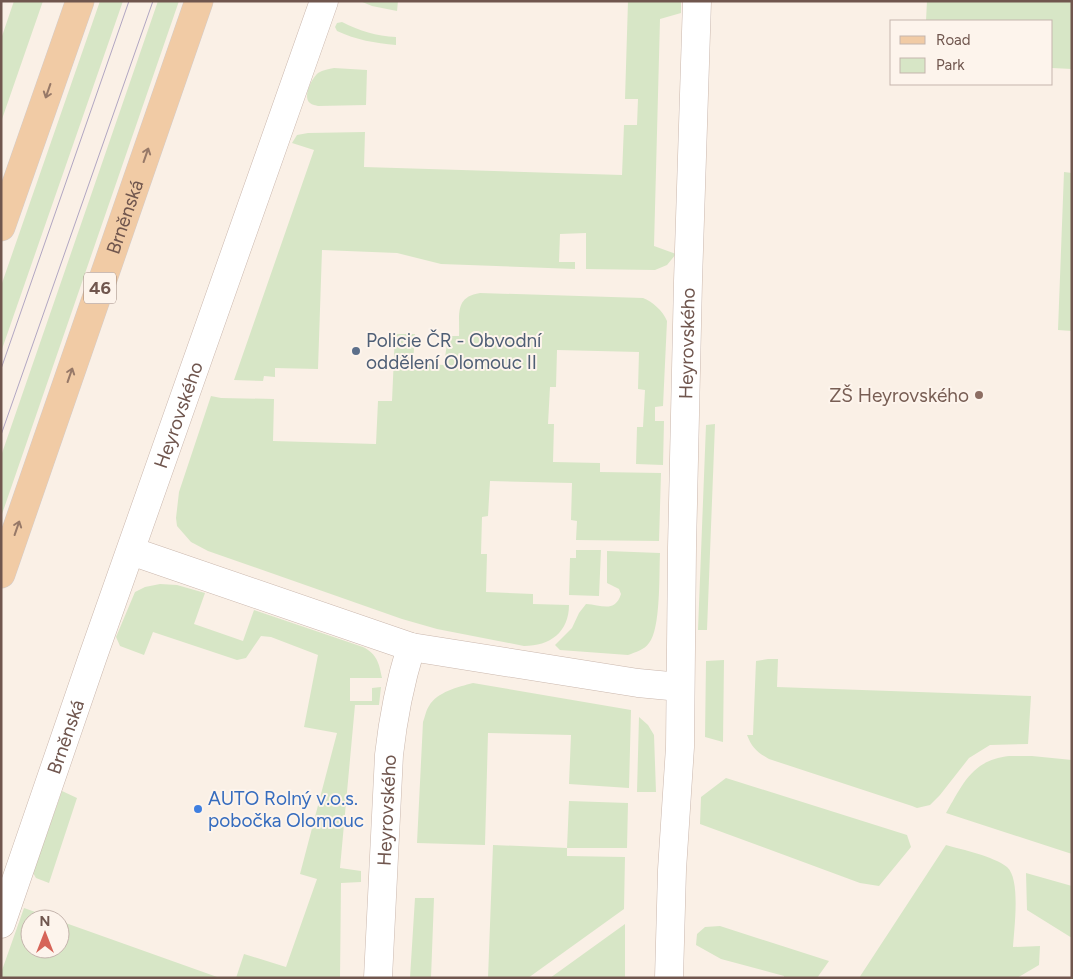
<svg xmlns="http://www.w3.org/2000/svg" width="1073" height="979" font-family="Figtree,sans-serif">
<style>
.green{fill:#d7e6c6}
.lines{fill:none;stroke-linecap:round;stroke-linejoin:round}
.street-casing{stroke:#cab7ad;stroke-width:29}
.primary-casing{stroke:#d4ccca;stroke-width:29}
.street{stroke:#fff;stroke-width:28}
.primary{stroke:#f1cba5;stroke-width:28}
.tram{stroke:#b1a6c2;stroke-width:1}
.oneway{stroke:#977968}
.service-dot{fill:#5c6f8a;stroke:#fdf4ec;stroke-width:2}
.education-dot{fill:#8d6e63;stroke:#fdf4ec;stroke-width:2}
.shop-dot{fill:#3f7fe0;stroke:#fdf4ec;stroke-width:2}
.labels{text-anchor:middle;stroke-width:4;stroke-linejoin:round;paint-order:stroke}
.shield{fill:#fdf4ec;stroke:#9a857d;stroke-width:1}
.shield-label{font-size:18px;font-weight:bold;fill:#70564e}
.street-label{font-size:19px;fill:#70564e;stroke:#fdf4ec}
.service-label{font-size:19px;fill:#4e5e75;stroke:#fdf4ec;text-anchor:start}
.education-label{font-size:19px;fill:#785e54;stroke:#fdf4ec;text-anchor:end}
.shop-label{font-size:19px;fill:#366cbe;stroke:#fdf4ec;text-anchor:start}
</style>
<rect width="100%" height="100%" fill="#faf0e6"/>
<!-- green -->
<path class="green" d="M 14,1 L 43,1 L 1,122 L 1,39 Z
M 100,1 L 123,1 L 1,352 L 1,286 Z
M 158,1 L 179,1 L 1,517 L 1,456 Z
M 360,1 L 398,1 L 397,11 L 372,6 Z
M 628,1 L 681,1 L 681,13 L 660,19 L 654,246 L 676,254 L 667,265 L 655,270 L 586,269 L 586,233 L 560,234 L 559,262 L 575,262 L 575,269 L 441,264 L 397,253 L 322,250 L 318,369 L 275,368 L 275,377 L 264,376 L 263,381 L 234,380 L 314,150 L 292,143 L 297,135 L 308,133 L 365,132 L 364,167 L 622,175 L 624,125 L 637,125 L 638,99 L 625,99 Z
M 927,1 L 1072,1 L 1072,69 L 1052,68 L 1052,21 L 926,21 Z
M 342,22 C 360,31 376,36 396,37 L 396,45 C 375,43 356,40 337,31 L 335,27 L 337,23 Z
M 334,68 L 367,70 L 366,105 L 318,106 C 316,105 312,105 310,103 C 302,97 312,78 318,73 C 323,70 329,69 334,68 Z
M 1064,172 L 1072,173 L 1072,331 L 1058,330 Z
M 480,293 L 643,298 C 652,301 663,311 667,321 L 663,406 L 655,407 L 655,421 L 664,421 L 663,465 L 636,464 L 637,427 L 643,427 L 645,390 L 638,389 L 639,352 L 557,350 L 556,387 L 550,387 L 548,424 L 554,424 L 553,462 L 600,463 L 600,472 L 661,473 L 659,541 L 576,540 L 577,521 L 571,520 L 572,483 L 490,481 L 488,516 L 482,517 L 481,554 L 487,554 L 486,592 L 533,594 L 533,604 L 569,605 C 569,632 550,646 524,646 L 437,629 L 402,619 L 208,551 L 191,542 L 177,526 L 176,518 L 179,492 L 211,396 L 221,398 L 274,399 L 273,441 L 376,444 L 378,401 L 392,401 L 395,334 L 415,334 L 413,363 L 444,365 L 448,336 L 459,336 C 460,315 454,297 480,293 Z
M 715,424 L 707,630 L 698,630 L 706,425 Z
M 576,550 L 601,550 L 599,596 L 569,595 L 570,558 L 576,558 Z
M 607,551 L 660,553 C 659,573 661,629 649,643 C 644,650 636,652 628,655 L 560,650 L 555,645 L 572,628 L 579,613 L 586,604 C 602,605 615,613 621,594 L 619,589 L 607,583 Z
M 160,584 L 177,585 L 205,593 L 194,624 L 243,641 L 254,610 L 363,647 C 377,654 379,663 382,678 L 350,678 L 350,701 L 372,701 L 372,688 L 381,687 L 379,705 L 355,705 L 340,868 L 361,871 L 361,882 L 341,883 L 340,978 L 236,978 L 244,954 L 286,967 L 317,879 L 300,874 L 337,733 L 304,727 L 318,655 L 271,637 L 261,636 L 246,658 L 237,660 L 153,632 L 144,655 L 120,646 L 116,637 L 135,592 L 145,587 Z
M 768,659 L 778,659 L 777,687 L 1031,696 L 1028,744 L 990,745 L 969,758 L 940,795 L 930,805 L 917,808 L 912,806 L 769,759 C 758,753 752,748 747,735 L 753,735 L 756,661 Z
M 724,660 L 723,742 L 705,737 L 706,661 Z
M 473,683 L 631,710 L 629,788 L 569,784 L 571,735 L 488,733 L 485,845 L 417,843 L 423,722 C 425,717 426,710 429,706 C 437,692 458,687 473,683 Z
M 639,717 L 648,725 L 654,735 L 656,792 L 637,792 Z
M 1009,756 L 1032,756 L 1072,760 L 1072,854 L 946,813 C 963,784 972,760 1009,756 Z
M 726,778 L 907,835 L 911,847 L 879,886 L 860,883 L 700,824 L 701,797 Z
M 62,791 L 77,798 L 49,883 L 36,878 L 33,873 Z
M 569,801 L 628,803 L 627,848 L 567,848 L 567,856 L 625,857 L 624,909 L 528,978 L 488,978 L 493,845 L 567,848 Z
M 946,845 C 963,850 993,856 1007,867 C 1021,879 1014,929 1013,947 L 1040,946 L 1039,965 L 1017,978 L 859,978 Z
M 1026,873 L 1072,886 L 1072,938 L 1027,910 Z
M 415,898 L 434,898 L 431,978 L 410,978 Z
M 24,908 L 55,919 L 30,919 L 30,949 L 60,949 L 60,921 L 220,978 L 1,978 L 1,973 Z
M 625,924 L 625,978 L 550,978 Z
M 720,926 L 829,961 L 817,978 L 784,978 L 784,976 L 721,959 L 696,945 L 697,934 L 705,927 Z"/>
<g class="lines">
<defs>
<g id="street">
<path d="M 131,551 L 411,647 L 638,683 L 680,687"/>
<path id="s1" d="M 1,924 L 92,659 L 324,1"/>
<path id="s2" d="M 378,978 L 389,755 C 393,718 400,683 411,647"/>
<path id="s3" d="M 669,978 L 672,870 L 680,747 L 682,548 L 688,281 L 697,1"/>
</g>
<g id="primary">
<path d="M 1,227 L 80,1"/>
<path id="s4" d="M 1,574 L 199,1"/>
</g>
</defs>
<!-- street casing -->
<use href="#street" class="street-casing"/>
<!-- primary casing -->
<use href="#primary" class="primary-casing"/>
<!-- street -->
<use href="#street" class="street"/>
<!-- primary -->
<use href="#primary" class="primary"/>
<!-- tram -->
<path class="tram" d="M 1,369 L 129,1
M 1,435 L 153,1"/>
</g>
<!-- one-way arrows -->
<defs><path id="oneway-shaft" d="M-6 0H5M1.5-3L5.5 0L1.5 3" fill="none" stroke-width="1.6" stroke-linecap="round" stroke-linejoin="round" transform="scale(1.25)"/></defs>
<g class="oneway">
<use href="#oneway-shaft" transform="translate(48 91) rotate(109)"/>
<use href="#oneway-shaft" transform="translate(146 155) rotate(-71)"/>
<use href="#oneway-shaft" transform="translate(70 375) rotate(-71)"/>
<use href="#oneway-shaft" transform="translate(17 528) rotate(-71)"/>
</g>
<!-- markers -->
<circle class="service-dot" cx="356" cy="351" r="5"/>
<circle class="education-dot" cx="979" cy="395" r="5"/>
<circle class="shop-dot" cx="198" cy="809" r="5"/>
<g class="labels">
<!-- shield labels -->
<rect class="shield" x="84" y="272.5" width="32" height="31" rx="4"/>
<g class="shield-label">
<text x="100" y="294">46</text>
</g>
<!-- street labels -->
<g class="street-label">
<text dy="7" stroke="none"><textPath href="#s4" startOffset="378">Brněnská</textPath></text>
<text dy="7" stroke="none"><textPath href="#s3" startOffset="635">Heyrovského</textPath></text>
<text dy="7" stroke="none"><textPath href="#s1" startOffset="539">Heyrovského</textPath></text>
<text dy="7" stroke="none"><textPath href="#s1" startOffset="198">Brněnská</textPath></text>
<text dy="7" stroke="none"><textPath href="#s2" startOffset="168">Heyrovského</textPath></text>
</g>
<!-- service labels -->
<g class="service-label">
<text x="366" y="347">Policie ČR - Obvodní<tspan x="366" dy="22">oddělení Olomouc II</tspan></text>
</g>
<!-- education labels -->
<g class="education-label">
<text x="969" y="402">ZŠ Heyrovského</text>
</g>
<!-- shop labels -->
<g class="shop-label">
<text x="208" y="805">AUTO Rolný v.o.s.<tspan x="208" dy="22">pobočka Olomouc</tspan></text>
</g>
</g>
<!-- border -->
<rect width="1073" height="979" fill="none" stroke="#70564e" stroke-width="5"/>
<!-- legend -->
<rect x="890" y="20" width="162" height="65" fill="#fdf4ec" stroke="#c5b5ad"/>
<rect x="900" y="36" width="25" height="8" fill="#f1cba5" stroke="#c5b5ad"/>
<text x="936" y="45" font-size="15" fill="#70564e">Road</text>
<rect x="900" y="58" width="25" height="15" fill="#d7e6c6" stroke="#c5b5ad"/>
<text x="936" y="70" font-size="15" fill="#70564e">Park</text>
<!-- north arrow -->
<g transform="translate(45 934)"><circle r="24" fill="#fdf4ec" stroke="#c5b5ad"/>
<path d="M0-4L9 19L0 12L-9 19Z" fill="#d66458"/>
<text y="-8" font-size="14" font-weight="bold" text-anchor="middle" fill="#70564e">N</text>
</g>
</svg>
